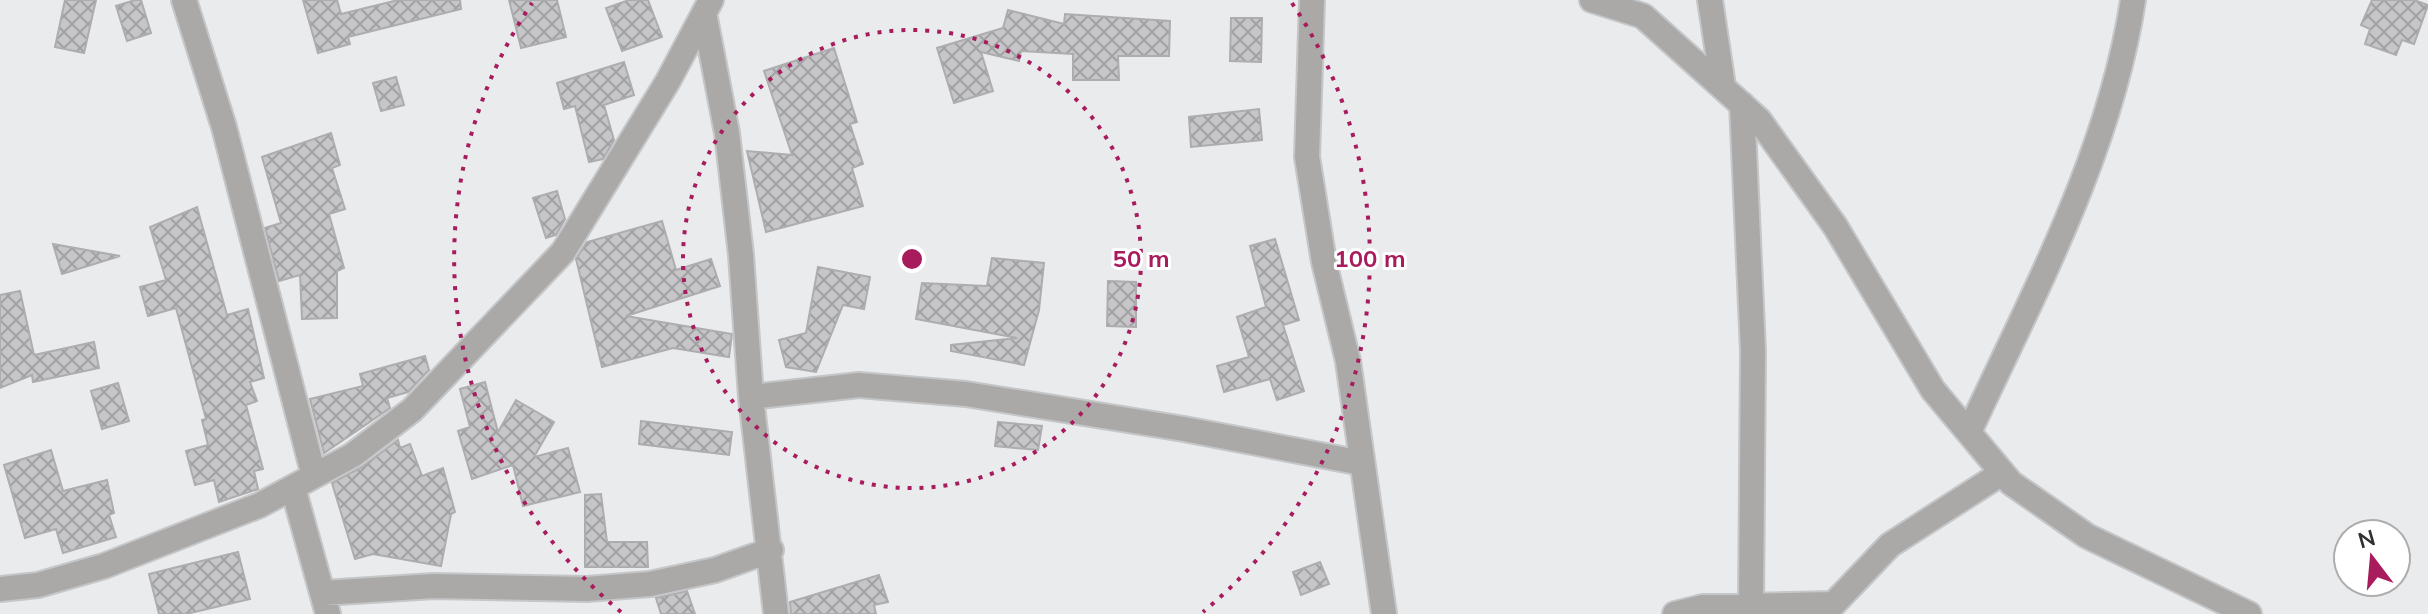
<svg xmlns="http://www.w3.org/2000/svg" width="2428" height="614" font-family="Mulish,sans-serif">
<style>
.building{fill:url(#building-cross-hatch);stroke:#adadaf;stroke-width:2}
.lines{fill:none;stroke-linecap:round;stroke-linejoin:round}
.minor-casing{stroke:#c5c6c8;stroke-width:28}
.minor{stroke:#aaa9a8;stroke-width:24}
.ring{fill:none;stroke:#a81b5c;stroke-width:4;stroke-dasharray:4 8}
.centre{fill:#a81b5c;stroke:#fff;stroke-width:4}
.ring-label{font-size:24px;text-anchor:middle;font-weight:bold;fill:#a81b5c;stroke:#fff;stroke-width:6;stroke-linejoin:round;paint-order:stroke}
</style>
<defs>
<pattern id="building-cross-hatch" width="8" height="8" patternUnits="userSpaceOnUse" patternTransform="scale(2)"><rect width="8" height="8" fill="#c6c6c8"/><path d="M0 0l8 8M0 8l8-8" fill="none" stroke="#a1a1a3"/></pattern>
</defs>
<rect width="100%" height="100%" fill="#eaebed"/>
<!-- building -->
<path class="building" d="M 65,0 L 96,0 L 84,53 L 55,47 Z
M 135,0 L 141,0 L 151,33 L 127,41 L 116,6 Z
M 303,0 L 337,0 L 341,14 L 398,0 L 460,0 L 461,9 L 348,37 L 350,44 L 318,53 Z
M 509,0 L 557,0 L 566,37 L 521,48 Z
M 629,0 L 648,0 L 662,37 L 622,51 L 606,8 Z
M 2372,0 L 2414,0 L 2428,5 L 2414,44 L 2402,40 L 2396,55 L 2365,44 L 2370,29 L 2361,25 Z
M 1008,10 L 1064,24 L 1065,14 L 1170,21 L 1169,56 L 1118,56 L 1119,80 L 1073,80 L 1073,54 L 1021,51 L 1019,61 L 981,52 L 993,91 L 954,103 L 937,48 L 1003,28 Z
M 1231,18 L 1262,18 L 1261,62 L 1230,61 Z
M 834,48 L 857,122 L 850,124 L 863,164 L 852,168 L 863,206 L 766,232 L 747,151 L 792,155 L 764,71 Z
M 624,62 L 634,95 L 604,105 L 614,140 L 603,159 L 589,162 L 575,106 L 564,109 L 557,83 Z
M 396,77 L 404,105 L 381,111 L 373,83 Z
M 1259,109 L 1262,140 L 1191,147 L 1189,117 Z
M 331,133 L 340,165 L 332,168 L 345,209 L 329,214 L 344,268 L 337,271 L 337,318 L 302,319 L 300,275 L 279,281 L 265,228 L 281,223 L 262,157 Z
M 557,191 L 565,219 L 556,235 L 546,238 L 533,198 Z
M 197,207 L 227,315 L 248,309 L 264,378 L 250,382 L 257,401 L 246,405 L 263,469 L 254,471 L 258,489 L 219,502 L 214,480 L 195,485 L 186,451 L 208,445 L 202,420 L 206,419 L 176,308 L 148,316 L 140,287 L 166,280 L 150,227 Z
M 662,221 L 676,270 L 711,259 L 720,286 L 626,316 L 732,334 L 729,357 L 673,348 L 602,367 L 576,259 L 587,242 Z
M 1275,239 L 1299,320 L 1283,325 L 1304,391 L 1277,400 L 1270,379 L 1224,392 L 1217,366 L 1249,357 L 1237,317 L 1266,307 L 1250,246 Z
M 53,244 L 120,256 L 62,274 Z
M 992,258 L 1044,263 L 1039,310 L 1024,365 L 951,351 L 951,345 L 1017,338 L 916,319 L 922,283 L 987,286 Z
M 818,267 L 870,277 L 864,309 L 843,305 L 816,372 L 786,367 L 779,340 L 806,333 Z
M 1108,281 L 1136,282 L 1136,327 L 1107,326 Z
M 20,291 L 34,355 L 94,342 L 99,368 L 33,382 L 32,375 L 0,388 L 0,295 Z
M 425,356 L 429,370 L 408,392 L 387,398 L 390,408 L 324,453 L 310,399 L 363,386 L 360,374 Z
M 485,382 L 498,432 L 516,400 L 554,422 L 534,457 L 568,448 L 580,492 L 523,506 L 513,465 L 472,479 L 458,431 L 470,427 L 460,389 Z
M 118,383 L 129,421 L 102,429 L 91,391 Z
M 641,421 L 732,432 L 729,455 L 639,444 Z
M 998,422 L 1042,426 L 1038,450 L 995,446 Z
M 398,440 L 400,448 L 410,444 L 422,476 L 443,468 L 455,512 L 451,514 L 441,566 L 373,554 L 355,559 L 332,483 L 362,467 Z
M 51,450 L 63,491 L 107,480 L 114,513 L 109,515 L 116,537 L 63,553 L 56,529 L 25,538 L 4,465 Z
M 601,494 L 607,542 L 647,542 L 648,567 L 585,567 L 585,495 Z
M 238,552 L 250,599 L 186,614 L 159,614 L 149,574 Z
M 1320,562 L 1329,584 L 1301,595 L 1293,572 Z
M 879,575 L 888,602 L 874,605 L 876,614 L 791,614 L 790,602 Z
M 687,591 L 695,614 L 661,614 L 656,598 Z"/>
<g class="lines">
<defs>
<path id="minor" d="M 184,0 L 224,127 L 314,476
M 1312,0 L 1307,157 L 1324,262 L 1348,361 L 1384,614
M 1592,0 L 1643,16 L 1759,120 L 1835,226 L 1933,390 L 2011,483 L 2087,536 L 2249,614
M 1710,0 L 1723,86
M 704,13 L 727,133 L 741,255 L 751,397 L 776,614
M 1742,104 L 1753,351 L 1751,606
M 751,397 L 859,385 L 966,394 L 1184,429 L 1362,463
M 1969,432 C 2033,294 2110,153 2133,0
M 293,488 L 328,614
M 0,589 L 38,585 L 104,566 L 260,505 L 353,455 L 412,410 L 563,252 L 668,81 L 711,0
M 323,593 L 434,586 L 587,589 L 650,584 L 715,570 L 771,550
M 1675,614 L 1703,607 L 1833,604
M 1824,614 L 1890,545 L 2002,473"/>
</defs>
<!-- minor casing -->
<use href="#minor" class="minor-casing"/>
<!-- minor -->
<use href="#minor" class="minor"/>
</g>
<!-- distance rings -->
<g class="ring">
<circle cx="912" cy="259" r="229"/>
<path d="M621 612A458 458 0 0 1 532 3M1292 3A458 458 0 0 1 1203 612"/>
</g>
<circle cx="912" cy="259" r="12" class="centre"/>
<g class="ring-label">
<text x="1141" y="267">50 m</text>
<text x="1370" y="267">100 m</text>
</g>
<!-- north arrow -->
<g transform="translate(2372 558) rotate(344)"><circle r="38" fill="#ffffff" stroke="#adadad" stroke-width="2"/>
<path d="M0-6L14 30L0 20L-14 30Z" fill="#a81b5c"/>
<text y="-12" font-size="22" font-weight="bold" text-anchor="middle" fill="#313132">N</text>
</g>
</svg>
